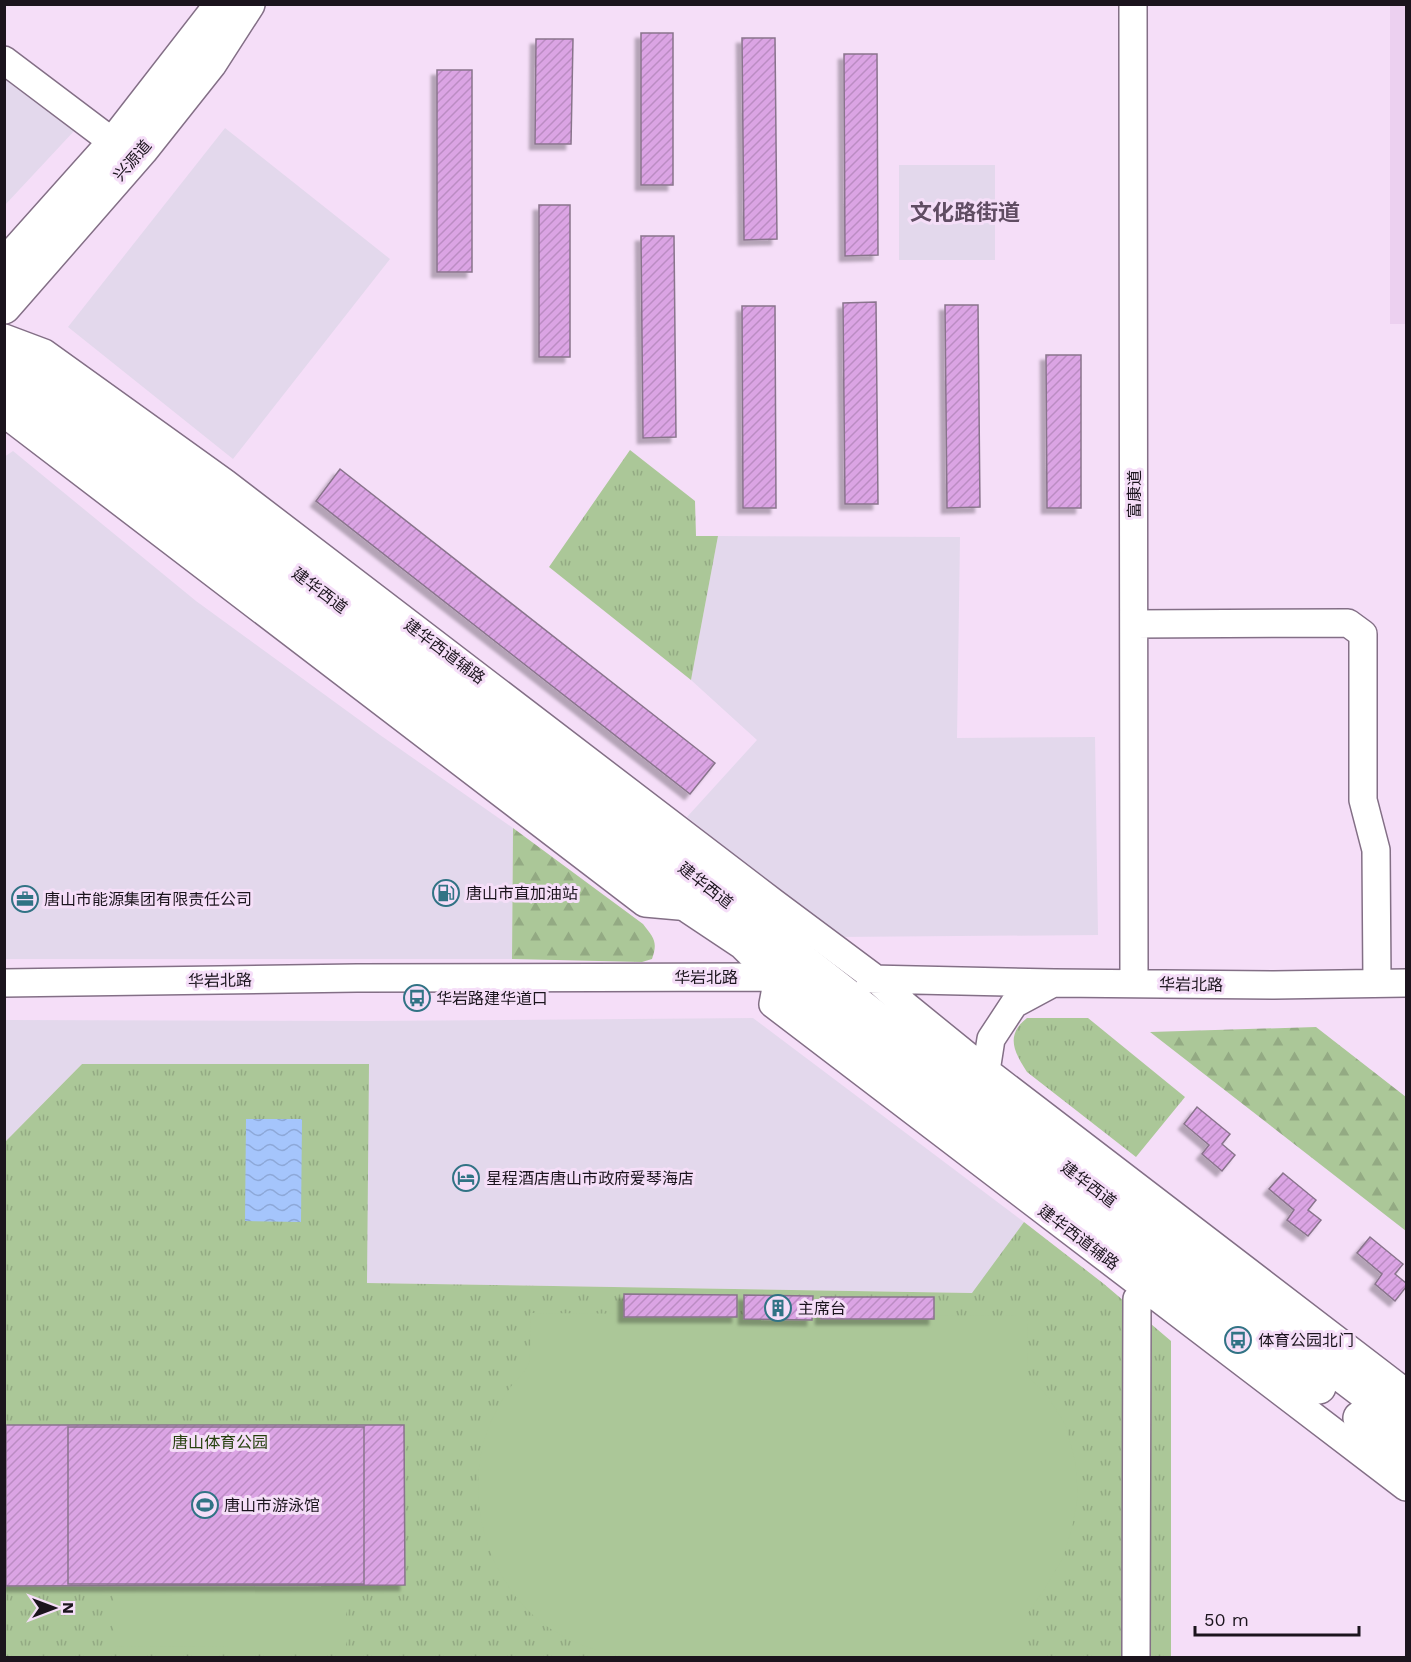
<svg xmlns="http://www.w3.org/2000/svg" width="1411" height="1662" font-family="'Work Sans','Noto Sans SC',sans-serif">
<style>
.commercial{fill:#e3d8ec}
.built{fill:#ecd0f0}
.grass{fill:url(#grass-tufts)}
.forest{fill:url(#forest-firs)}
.pitch{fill:#abc798}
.water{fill:url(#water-waves)}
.building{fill:url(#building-hatch);stroke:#89748c;stroke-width:1.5;filter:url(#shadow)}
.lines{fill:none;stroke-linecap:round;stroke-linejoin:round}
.minor-casing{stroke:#836f86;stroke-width:30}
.major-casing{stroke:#836f86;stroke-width:36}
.minor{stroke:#fff;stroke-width:27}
.major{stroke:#fff;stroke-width:33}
.labels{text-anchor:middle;stroke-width:6;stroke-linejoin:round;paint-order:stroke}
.street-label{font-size:16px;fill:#1b141d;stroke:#f5def8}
.poi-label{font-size:16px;fill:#1b141d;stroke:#f5def8;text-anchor:start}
.park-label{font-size:16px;fill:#27410f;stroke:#f5def8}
.district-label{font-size:22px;font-weight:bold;fill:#604d63;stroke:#f5def8}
</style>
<defs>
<pattern id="grass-tufts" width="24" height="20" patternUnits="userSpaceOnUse" patternTransform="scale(1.5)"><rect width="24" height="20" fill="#abc798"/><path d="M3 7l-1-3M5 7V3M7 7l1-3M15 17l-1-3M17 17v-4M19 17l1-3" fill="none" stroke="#93aa83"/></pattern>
<pattern id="forest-firs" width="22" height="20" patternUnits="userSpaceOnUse" patternTransform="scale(1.5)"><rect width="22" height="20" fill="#abc798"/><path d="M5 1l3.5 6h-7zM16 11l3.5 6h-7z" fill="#93aa83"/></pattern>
<pattern id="water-waves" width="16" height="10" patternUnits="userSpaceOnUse" patternTransform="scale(1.5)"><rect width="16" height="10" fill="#a5c5fc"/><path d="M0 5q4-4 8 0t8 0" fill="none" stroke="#8da8d8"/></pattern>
<pattern id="building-hatch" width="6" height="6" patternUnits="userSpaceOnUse" patternTransform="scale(1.5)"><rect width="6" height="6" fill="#dba4e4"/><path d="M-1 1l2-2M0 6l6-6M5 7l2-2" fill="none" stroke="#bb8cc3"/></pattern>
<filter id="shadow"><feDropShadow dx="-5.5" dy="5.5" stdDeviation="1.5" flood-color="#0004"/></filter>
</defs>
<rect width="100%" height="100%" fill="#f5def8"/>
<!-- commercial -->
<path class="commercial" d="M 4,72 L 75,130 L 5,205 L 4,205 Z
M 225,128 L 390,259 L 233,459 L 68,327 Z
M 899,165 L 995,165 L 995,260 L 899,260 Z
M 13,451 L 196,601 L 380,735 L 513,828 L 512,959 L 5,959 L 4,457 Z
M 718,536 L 960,537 L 957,738 L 1095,737 L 1098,935 L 838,937 L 687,817 L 757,740 L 691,680 Z
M 753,1018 L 1024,1222 L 973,1293 L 367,1283 L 82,1064 L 5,1142 L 5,1020 L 369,1021 Z"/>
<!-- built -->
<path class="built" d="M 1390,5 L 1406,5 L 1406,324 L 1390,324 Z"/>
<!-- grass -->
<path class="grass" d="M 630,450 L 695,501 L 696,536 L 718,536 L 691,680 L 549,567 Z
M 1027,1018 L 1088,1018 L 1185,1097 L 1136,1157 L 1027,1072 C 1014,1052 1005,1035 1027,1018 Z
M 82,1064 L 369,1064 L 367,1283 L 972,1293 L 1024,1222 L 1104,1284 L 1171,1341 L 1171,1657 L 5,1658 L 5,1142 Z"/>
<!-- forest -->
<path class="forest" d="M 513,828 L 643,924 C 654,938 658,942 652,959 L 642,962 L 512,959 Z
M 1316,1027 L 1406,1097 L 1406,1231 L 1150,1032 Z"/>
<!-- pitch -->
<path class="pitch" d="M 530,1313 L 1028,1316 L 1027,1375 L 1048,1397 L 1065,1424 L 1075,1460 L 1078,1495 L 1072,1528 L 1062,1560 L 1043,1591 L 1025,1617 L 1025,1657 L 624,1657 C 596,1651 568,1642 545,1625 C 491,1585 467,1510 483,1445 C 488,1425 498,1405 510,1388 C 515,1380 526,1372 529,1363 C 531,1356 530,1322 530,1313 Z
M 114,1590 L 229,1590 L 229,1647 L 114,1646 Z
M 231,1591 L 346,1591 L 346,1647 L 231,1647 Z"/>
<!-- water -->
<path class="water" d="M 246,1119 L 302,1119 L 301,1222 L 245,1221 Z"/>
<!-- building -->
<path class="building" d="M 641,33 L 673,33 L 673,185 L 641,185 Z
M 742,38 L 775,38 L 777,239 L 744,240 Z
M 536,39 L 573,39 L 571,144 L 535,144 Z
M 844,54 L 877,54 L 878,255 L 845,256 Z
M 437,70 L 472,70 L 472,272 L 437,272 Z
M 539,205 L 570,205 L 570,357 L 539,357 Z
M 641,236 L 674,236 L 676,437 L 643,438 Z
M 876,302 L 878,504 L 845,504 L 843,303 Z
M 945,305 L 978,305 L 980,507 L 947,508 Z
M 742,306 L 775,306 L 776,508 L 743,508 Z
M 1046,355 L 1081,355 L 1081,508 L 1047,508 Z
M 340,469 L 715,763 L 690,794 L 316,501 Z
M 1197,1107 L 1230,1134 L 1222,1144 L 1235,1155 L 1222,1171 L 1202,1154 L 1209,1145 L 1184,1124 Z
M 1283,1173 L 1316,1200 L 1308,1210 L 1321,1220 L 1308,1236 L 1287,1220 L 1294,1210 L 1269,1189 Z
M 1370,1237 L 1403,1264 L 1395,1274 L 1406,1283 L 1406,1287 L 1395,1301 L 1375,1284 L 1382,1274 L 1357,1253 Z
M 624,1294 L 737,1295 L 737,1317 L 624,1317 Z
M 744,1295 L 813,1296 L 812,1320 L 744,1319 Z
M 821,1297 L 934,1297 L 934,1319 L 821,1319 Z
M 6,1425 L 404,1425 L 405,1585 L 6,1586 Z
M 68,1427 L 364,1427 L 364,1584 L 68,1584 Z"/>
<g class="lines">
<defs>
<path id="minor" d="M 1133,4 L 1134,983
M 4,60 L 114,143
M 4,338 L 44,353 L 225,483 L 774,903 L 876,979 L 906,1006 L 986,1071 L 1406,1393
M 4,413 L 645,903 L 690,907
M 1134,624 L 1348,623 L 1363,634 L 1363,800 L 1376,850 L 1377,983
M 778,977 L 773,1004 L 1406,1487
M 870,979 L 1054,983 L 1274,985 L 1406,983
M 4,983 L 357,978 L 792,977
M 986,1085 L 986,1071 L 991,1039 L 1014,1004 L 1053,983
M 1136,1658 L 1137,1299"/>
<path id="major" d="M 4,266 L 114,143 L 222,4
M 4,307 L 141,150 L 210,63 L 248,4
M 4,347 L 31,370 L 656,846 L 988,1106 L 1406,1424
M 4,382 L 690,907 L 744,943 L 778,977 L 1319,1387
M 1360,1418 L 1406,1453"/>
</defs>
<!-- minor casing -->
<use href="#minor" class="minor-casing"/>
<!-- major casing -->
<use href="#major" class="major-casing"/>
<!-- minor -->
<use href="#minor" class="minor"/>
<!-- major -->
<use href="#major" class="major"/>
</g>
<!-- icons -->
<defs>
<symbol id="fuel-ring" viewBox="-11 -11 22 22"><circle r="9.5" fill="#f5def8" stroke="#317385" stroke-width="1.5"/><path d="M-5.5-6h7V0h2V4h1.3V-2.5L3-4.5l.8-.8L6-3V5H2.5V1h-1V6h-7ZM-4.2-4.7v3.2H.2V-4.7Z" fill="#317385"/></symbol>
<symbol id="office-ring" viewBox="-11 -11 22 22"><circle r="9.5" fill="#f5def8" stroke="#317385" stroke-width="1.5"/><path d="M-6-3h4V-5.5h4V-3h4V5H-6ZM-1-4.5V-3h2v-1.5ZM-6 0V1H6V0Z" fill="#317385"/></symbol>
<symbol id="bus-ring" viewBox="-11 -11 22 22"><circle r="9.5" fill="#f5def8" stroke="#317385" stroke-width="1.5"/><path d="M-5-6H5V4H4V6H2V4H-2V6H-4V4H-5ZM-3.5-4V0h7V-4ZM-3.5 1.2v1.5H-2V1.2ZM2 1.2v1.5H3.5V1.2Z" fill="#317385"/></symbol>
<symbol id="hotel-ring" viewBox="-11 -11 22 22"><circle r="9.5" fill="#f5def8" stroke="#317385" stroke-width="1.5"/><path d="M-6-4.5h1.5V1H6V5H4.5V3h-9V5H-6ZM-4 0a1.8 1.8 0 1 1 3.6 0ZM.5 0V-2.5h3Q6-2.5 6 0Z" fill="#317385"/></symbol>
<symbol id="building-ring" viewBox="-11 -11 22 22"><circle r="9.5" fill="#f5def8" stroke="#317385" stroke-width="1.5"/><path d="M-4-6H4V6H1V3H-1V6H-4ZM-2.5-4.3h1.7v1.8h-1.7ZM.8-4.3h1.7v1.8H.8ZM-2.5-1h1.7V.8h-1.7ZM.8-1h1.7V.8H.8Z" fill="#317385"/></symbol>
<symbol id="stadium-ring" viewBox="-11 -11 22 22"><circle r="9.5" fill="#f5def8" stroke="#317385" stroke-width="1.5"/><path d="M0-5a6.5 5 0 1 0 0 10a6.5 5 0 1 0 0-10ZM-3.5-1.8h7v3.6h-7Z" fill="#317385"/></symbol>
</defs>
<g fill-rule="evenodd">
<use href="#fuel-ring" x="431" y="878" width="30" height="30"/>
<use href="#office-ring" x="10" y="884" width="30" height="30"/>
<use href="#bus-ring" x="402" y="983" width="30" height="30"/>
<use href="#hotel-ring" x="451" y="1163" width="30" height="30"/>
<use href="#building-ring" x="763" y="1293" width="30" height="30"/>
<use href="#bus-ring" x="1223" y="1325" width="30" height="30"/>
<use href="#stadium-ring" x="190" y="1490" width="30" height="30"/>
</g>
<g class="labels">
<!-- street labels -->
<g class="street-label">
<text transform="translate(132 160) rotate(-49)" y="6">兴源道</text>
<text transform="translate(1134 494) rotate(-90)" y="6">富康道</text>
<text transform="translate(320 590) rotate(37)" y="6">建华西道</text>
<text transform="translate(445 651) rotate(37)" y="6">建华西道辅路</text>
<text transform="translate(706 885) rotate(38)" y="6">建华西道</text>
<text x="706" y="983">华岩北路</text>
<text transform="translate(220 980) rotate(-1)" y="6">华岩北路</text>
<text transform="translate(1191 984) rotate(1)" y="6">华岩北路</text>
<text transform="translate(1089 1184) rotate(37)" y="6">建华西道</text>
<text transform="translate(1079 1237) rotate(37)" y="6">建华西道辅路</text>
</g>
<!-- poi labels -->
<g class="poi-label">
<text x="466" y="899">唐山市直加油站</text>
<text x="44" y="905">唐山市能源集团有限责任公司</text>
<text x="436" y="1004">华岩路建华道口</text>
<text x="486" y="1184">星程酒店唐山市政府爱琴海店</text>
<text x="798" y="1314">主席台</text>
<text x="1258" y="1346">体育公园北门</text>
<text x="224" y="1511">唐山市游泳馆</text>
</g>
<!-- park labels -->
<g class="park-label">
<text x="220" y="1448">唐山体育公园</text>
</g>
<!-- district labels -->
<g class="district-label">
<text x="965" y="220">文化路街道</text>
</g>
</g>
<!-- border -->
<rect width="1411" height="1662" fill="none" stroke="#1b141d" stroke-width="12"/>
<!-- north arrow -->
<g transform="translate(54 1608) rotate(90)" stroke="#f5def8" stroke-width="4.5" paint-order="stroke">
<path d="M0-4.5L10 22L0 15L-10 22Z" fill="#1b141d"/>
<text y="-9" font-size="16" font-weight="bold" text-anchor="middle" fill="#1b141d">N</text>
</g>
<!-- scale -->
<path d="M1195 1626v9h164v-9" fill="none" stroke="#1b141d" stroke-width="3"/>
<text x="1204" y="1626" font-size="18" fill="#1b141d" stroke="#f5def8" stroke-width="4.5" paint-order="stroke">50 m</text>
</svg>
